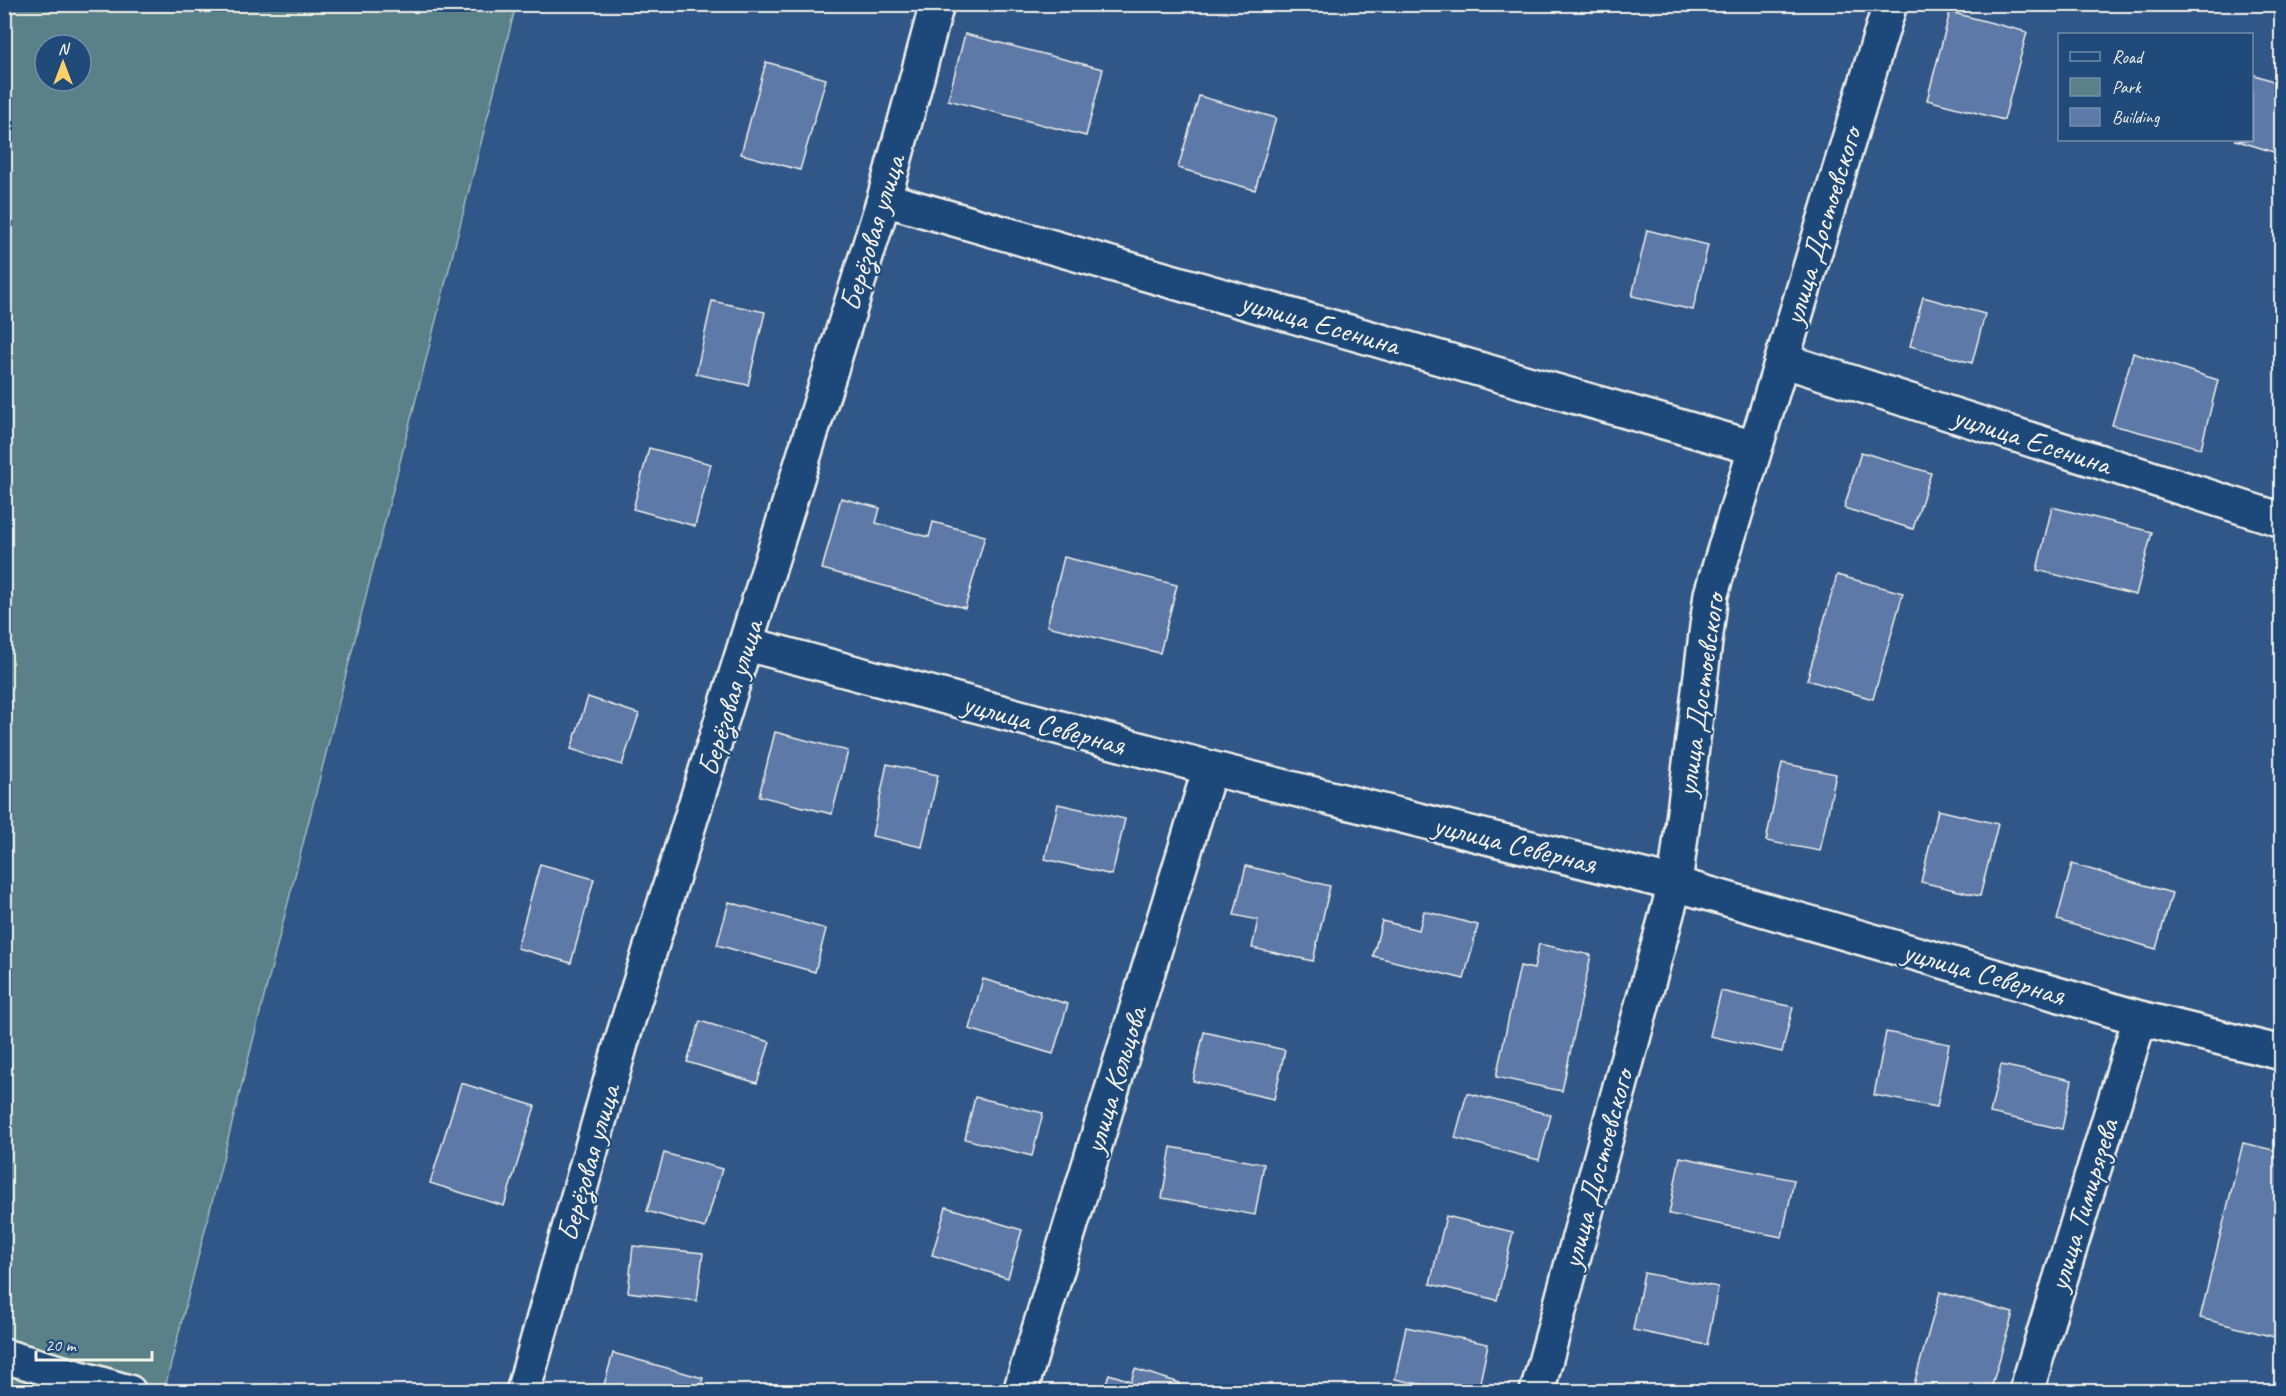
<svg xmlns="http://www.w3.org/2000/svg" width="2286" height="1396" font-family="Caveat,sans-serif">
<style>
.green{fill:#5a8187;stroke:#a7b9b8;stroke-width:1.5;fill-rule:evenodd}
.building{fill:#5c79a8;stroke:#f4f1e8;stroke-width:1.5}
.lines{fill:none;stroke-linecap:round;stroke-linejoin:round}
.minor-casing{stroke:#f4f1e8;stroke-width:38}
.minor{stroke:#1f4a7a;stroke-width:33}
.labels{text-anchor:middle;stroke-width:4.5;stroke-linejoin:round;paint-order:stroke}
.street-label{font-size:30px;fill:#f4f1e8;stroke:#1f4a7a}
</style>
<rect width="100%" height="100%" fill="#305787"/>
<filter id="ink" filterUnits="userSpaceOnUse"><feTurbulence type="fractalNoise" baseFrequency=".0167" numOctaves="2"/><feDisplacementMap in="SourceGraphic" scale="12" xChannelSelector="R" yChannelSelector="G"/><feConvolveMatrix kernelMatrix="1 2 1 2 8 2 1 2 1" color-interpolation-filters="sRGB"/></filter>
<g filter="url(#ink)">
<!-- green -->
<path class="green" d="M 5,5 L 516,5 L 164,1391 L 5,1392 ZM 45,45 L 81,45 L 81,81 L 45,81 Z"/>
<!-- building -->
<path class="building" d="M 1950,12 L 2027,32 L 2004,120 L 1927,100 Z
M 965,34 L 1103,69 L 1086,136 L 948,100 Z
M 766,62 L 826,79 L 800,170 L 741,154 Z
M 2252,74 L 2282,84 L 2282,138 L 2277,153 L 2235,140 L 2252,140 Z
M 1199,96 L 1276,118 L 1255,190 L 1178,168 Z
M 1647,230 L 1708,245 L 1693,310 L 1632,296 Z
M 1923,297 L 1985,314 L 1972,363 L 1910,346 Z
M 712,301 L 765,312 L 748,385 L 696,374 Z
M 2133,353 L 2218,380 L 2201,448 L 2112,425 Z
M 649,448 L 711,464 L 695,526 L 633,509 Z
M 1861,452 L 1931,473 L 1913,529 L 1844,508 Z
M 841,498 L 880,508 L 876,523 L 929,537 L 933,522 L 985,536 L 965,608 L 822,569 Z
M 2052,507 L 2152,532 L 2136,595 L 2037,570 Z
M 1064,557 L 1177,585 L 1160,653 L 1047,626 Z
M 1837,575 L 1903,593 L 1873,699 L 1807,680 Z
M 588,697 L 639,714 L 622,765 L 571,749 Z
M 775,732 L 848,751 L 832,814 L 759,796 Z
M 1782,763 L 1836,774 L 1820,851 L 1766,841 Z
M 887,764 L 938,775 L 922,847 L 872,836 Z
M 1058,804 L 1125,819 L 1112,875 L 1045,859 Z
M 1938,810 L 1998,824 L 1980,896 L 1921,882 Z
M 540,864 L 594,879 L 571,963 L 517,948 Z
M 2072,864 L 2172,893 L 2156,949 L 2057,920 Z
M 1246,866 L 1330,886 L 1313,961 L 1252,948 L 1258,920 L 1234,915 Z
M 729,902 L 826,929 L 815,972 L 717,945 Z
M 1424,911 L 1478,925 L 1464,979 L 1373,956 L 1382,921 L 1419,930 Z
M 1539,944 L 1591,955 L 1562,1091 L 1496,1077 L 1520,966 L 1534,969 Z
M 983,979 L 1068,1004 L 1053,1054 L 969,1029 Z
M 1721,991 L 1793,1007 L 1782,1052 L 1710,1036 Z
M 700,1021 L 770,1042 L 757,1083 L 687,1062 Z
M 1204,1032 L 1285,1050 L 1274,1099 L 1193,1081 Z
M 1886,1032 L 1949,1044 L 1937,1107 L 1874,1095 Z
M 2001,1065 L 2072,1080 L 2062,1129 L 1990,1113 Z
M 461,1083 L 535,1106 L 504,1206 L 430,1183 Z
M 1467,1093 L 1551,1115 L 1539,1160 L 1455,1138 Z
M 975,1097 L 1043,1113 L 1032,1156 L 965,1139 Z
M 2243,1143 L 2282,1152 L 2282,1339 L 2200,1318 Z
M 1171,1147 L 1264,1164 L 1255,1215 L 1162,1198 Z
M 664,1153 L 722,1169 L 705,1228 L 647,1211 Z
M 1680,1157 L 1794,1180 L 1782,1237 L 1669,1214 Z
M 946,1207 L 1022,1230 L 1008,1278 L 932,1255 Z
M 1446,1216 L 1513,1232 L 1497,1300 L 1430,1284 Z
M 633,1246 L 703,1253 L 697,1301 L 628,1292 Z
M 1644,1273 L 1718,1287 L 1707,1345 L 1633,1330 Z
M 1940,1292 L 2013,1313 L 1990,1392 L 1938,1392 L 1914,1384 Z
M 1406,1327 L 1488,1344 L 1478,1392 L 1456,1392 L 1395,1379 Z
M 613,1353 L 703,1378 L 699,1392 L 602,1392 Z
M 1135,1369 L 1180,1383 L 1177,1392 L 1103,1392 L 1109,1374 L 1131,1381 Z"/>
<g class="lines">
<defs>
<path id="minor" d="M 884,199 L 1755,448
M 1782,360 L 2282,520
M 747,644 L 1210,768 L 1675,884 L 2140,1018 L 2282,1053
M 4,1356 L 129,1392
M 523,1392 L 622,1040 L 884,199 L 937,4
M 1020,1392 L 1210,768
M 1537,1392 L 1675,884 L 1711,594 L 1890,4
M 2026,1392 L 2140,1018"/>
</defs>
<!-- minor casing -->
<use href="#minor" class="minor-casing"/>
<!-- minor -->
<use href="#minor" class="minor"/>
</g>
</g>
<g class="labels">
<!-- street labels -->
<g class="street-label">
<text transform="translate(1822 226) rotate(-73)" y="10">улица Достоевского</text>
<text transform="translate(872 233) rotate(-73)" y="10">Берёзовая улица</text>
<text transform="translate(1320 323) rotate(16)" y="10">уцлица Есенина</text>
<text transform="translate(2032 440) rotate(18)" y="10">уцлица Есенина</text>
<text transform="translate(1700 695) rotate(-82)" y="10">улица Достоевского</text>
<text transform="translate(730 698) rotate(-73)" y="10">Берёзовая улица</text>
<text transform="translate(1044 724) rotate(15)" y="10">уцлица Северная</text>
<text transform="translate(1515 844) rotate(14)" y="10">уцлица Северная</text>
<text transform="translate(1984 973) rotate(16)" y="10">уцлица Северная</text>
<text transform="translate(1115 1080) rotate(-73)" y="10">улица Кольцова</text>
<text transform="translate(588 1163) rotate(-74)" y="10">Берёзовая улица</text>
<text transform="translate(1597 1169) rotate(-75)" y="10">улица Достоевского</text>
<text transform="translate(2083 1205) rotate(-73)" y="10">улица Тимирязева</text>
</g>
</g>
<!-- margin -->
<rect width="2286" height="1396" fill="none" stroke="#1f4a7a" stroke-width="24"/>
<rect x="12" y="12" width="2262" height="1372" fill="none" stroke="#f4f1e8" stroke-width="2" filter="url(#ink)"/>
<!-- legend -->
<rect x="2058" y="33" width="195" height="108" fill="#1f4a7a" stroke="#748da6" stroke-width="1.5"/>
<rect x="2070" y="52" width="30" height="9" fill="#1f4a7a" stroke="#748da6" stroke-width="1.5"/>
<text x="2112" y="63" font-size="18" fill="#f4f1e8">Road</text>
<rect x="2070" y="78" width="30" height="18" fill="#5a8187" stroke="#748da6" stroke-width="1.5"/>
<text x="2112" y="93" font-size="18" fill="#f4f1e8">Park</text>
<rect x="2070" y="108" width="30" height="18" fill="#5c79a8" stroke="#748da6" stroke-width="1.5"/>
<text x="2112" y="123" font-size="18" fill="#f4f1e8">Building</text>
<!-- north arrow -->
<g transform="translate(63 63)"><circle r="28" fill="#1f4a7a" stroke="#748da6" stroke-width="1.5"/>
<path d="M0-4.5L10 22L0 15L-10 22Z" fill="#ffd166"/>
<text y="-9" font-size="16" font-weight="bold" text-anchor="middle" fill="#f4f1e8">N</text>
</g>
<!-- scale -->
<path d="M36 1351v9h116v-9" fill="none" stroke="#f4f1e8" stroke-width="3"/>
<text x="45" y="1351" font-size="18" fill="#f4f1e8" stroke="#1f4a7a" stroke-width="4.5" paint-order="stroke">20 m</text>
</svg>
